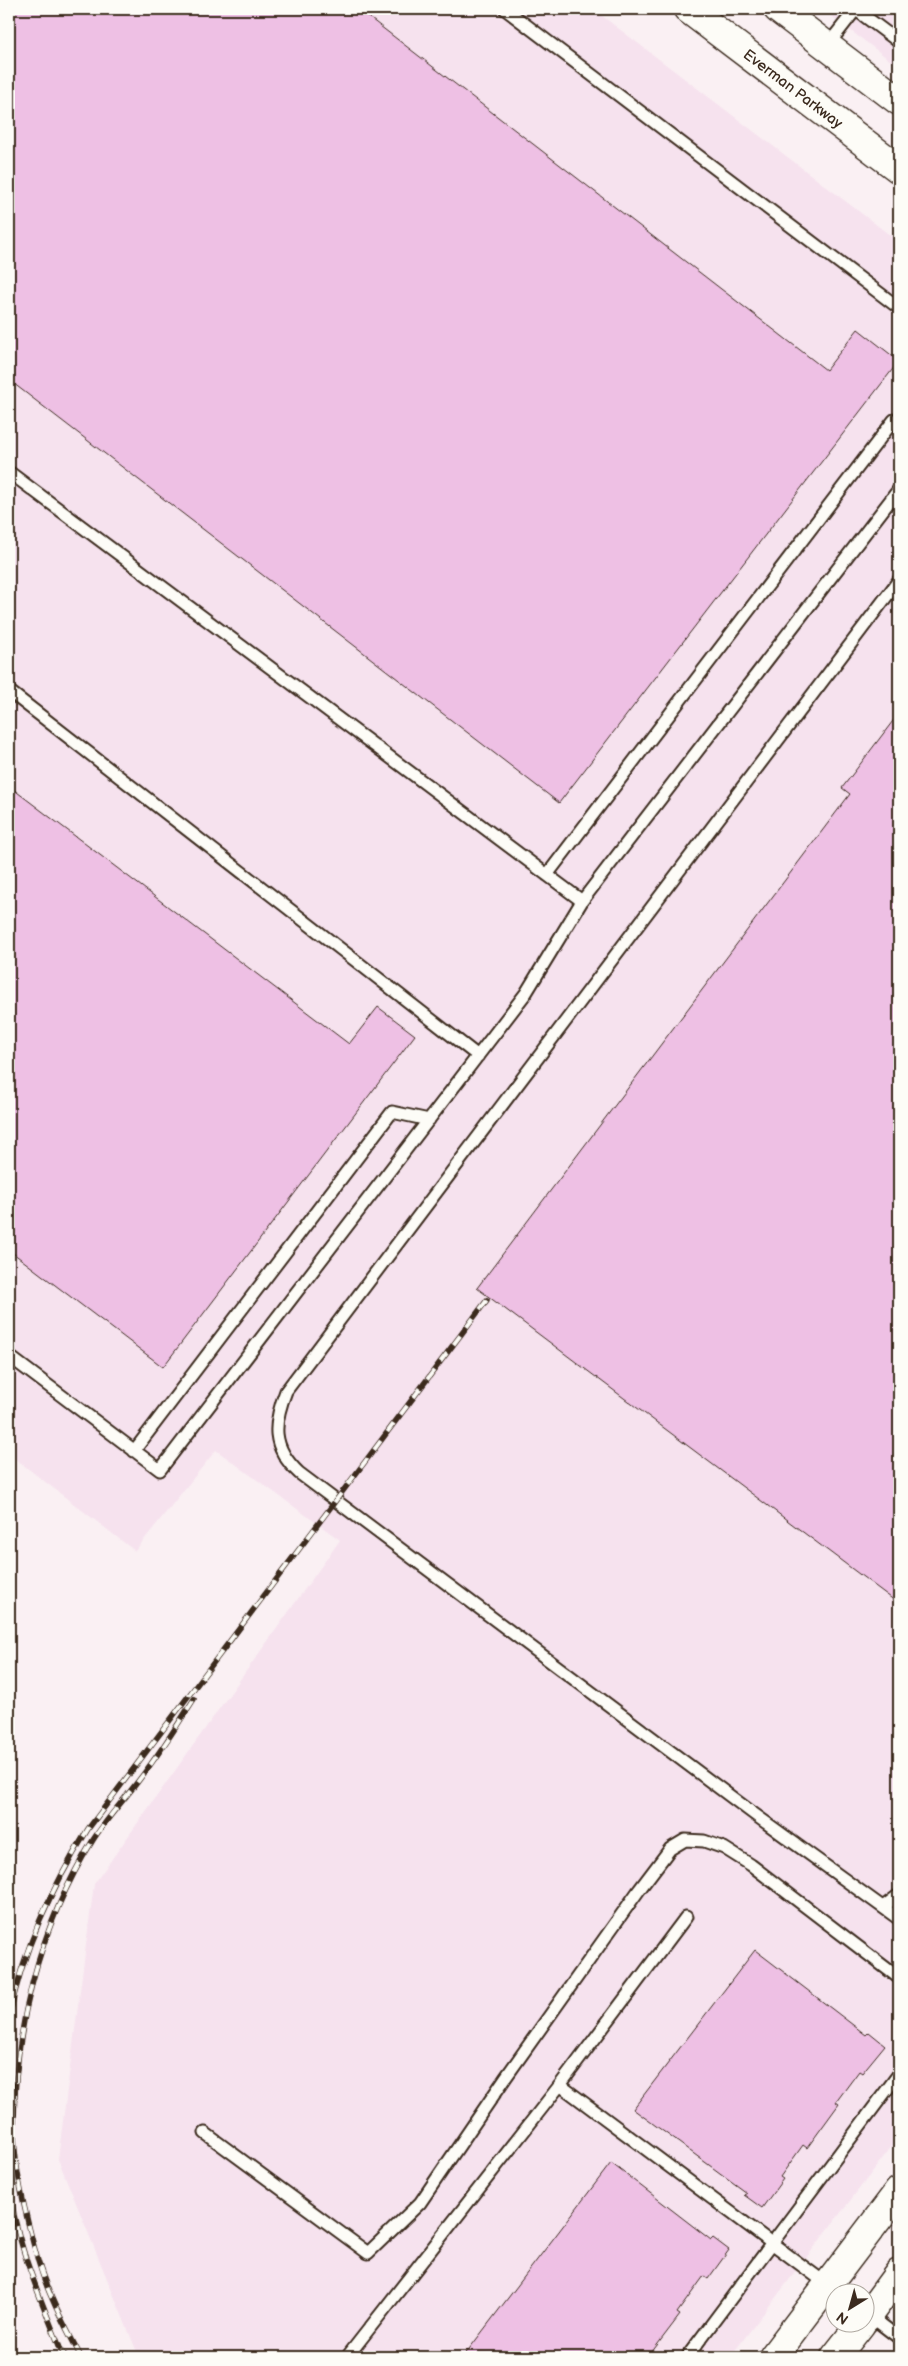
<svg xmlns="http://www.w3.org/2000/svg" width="908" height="2366" font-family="'Balsamiq Sans',sans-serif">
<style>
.built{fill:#f6e2ee}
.building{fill:#eec0e4;stroke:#3b2a1e}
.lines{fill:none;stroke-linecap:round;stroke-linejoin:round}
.service-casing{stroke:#3b2a1e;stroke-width:15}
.secondary-casing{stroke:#3b2a1e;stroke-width:31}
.service{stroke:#fdfcf7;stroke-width:11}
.secondary{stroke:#fdfcf7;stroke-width:28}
.rail-casing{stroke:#3b2a1e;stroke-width:5.5}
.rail{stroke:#fdfcf7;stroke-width:4;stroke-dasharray:11;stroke-linecap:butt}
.labels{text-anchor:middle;stroke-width:5;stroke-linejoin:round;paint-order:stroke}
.street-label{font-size:15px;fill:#3b2a1e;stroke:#fdfcf7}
</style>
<rect width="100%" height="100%" fill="#faf0f3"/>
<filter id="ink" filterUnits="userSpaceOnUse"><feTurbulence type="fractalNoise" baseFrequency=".02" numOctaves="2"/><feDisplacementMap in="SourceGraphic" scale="10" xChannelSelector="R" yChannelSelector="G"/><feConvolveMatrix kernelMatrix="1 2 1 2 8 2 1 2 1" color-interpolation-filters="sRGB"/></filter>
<g filter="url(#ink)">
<!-- built -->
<path class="built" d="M 9,9 L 593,9 L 899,242 L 899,2137 L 730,2357 L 139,2357 L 58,2159 L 94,1884 L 340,1540 L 216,1450 L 135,1551 L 9,1454 Z
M 822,9 L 899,9 L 899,67 Z"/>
<!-- building -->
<path class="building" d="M 9,9 L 358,9 L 826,370 L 858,329 L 899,361 L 559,803 L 9,380 Z
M 899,713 L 899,1604 L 477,1288 L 850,794 L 842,788 Z
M 9,786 L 349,1044 L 378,1007 L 415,1035 L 163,1367 L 9,1250 Z
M 755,1950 L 866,2035 L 869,2032 L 885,2045 L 862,2073 L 859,2071 L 836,2102 L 839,2104 L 807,2148 L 803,2145 L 780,2177 L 783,2179 L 762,2208 L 744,2195 L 747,2193 L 633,2109 Z
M 611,2163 L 711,2240 L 713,2238 L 729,2250 L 708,2279 L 704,2276 L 677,2313 L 680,2315 L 648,2357 L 463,2357 Z"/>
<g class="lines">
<defs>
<path id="service" d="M 505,9 L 899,308
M 855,9 L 899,42
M 827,46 L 856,9
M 9,472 L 582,901 L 899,489
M 899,580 L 286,1391 C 273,1424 271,1447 299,1473 L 754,1814 L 899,1919
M 9,691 L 478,1056
M 547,875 L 894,420 L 899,425
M 9,1356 L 160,1470 L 526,993 L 582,901
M 134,1451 L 392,1112 L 429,1120
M 883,1907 L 899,1895
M 560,2085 L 828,2285
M 205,2133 L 368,2253 L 420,2203 L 506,2077 L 639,1890 L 670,1849 L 685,1840 L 704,1841 L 724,1848 L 751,1865 L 899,1978
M 869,2315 L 899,2338
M 347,2357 L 560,2085 L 686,1917
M 687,2357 L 898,2075"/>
<g id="secondary">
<path id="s1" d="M 688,9 L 899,169"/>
<path d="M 778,9 L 899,101"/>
<path d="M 866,2318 L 899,2273"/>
<path d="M 773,2357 L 899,2191"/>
<path d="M 835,2357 L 861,2324"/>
</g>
</defs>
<!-- service casing -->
<use href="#service" class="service-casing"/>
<!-- secondary casing -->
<use href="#secondary" class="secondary-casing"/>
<!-- service -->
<use href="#service" class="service"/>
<!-- secondary -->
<use href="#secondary" class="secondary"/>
<defs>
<path id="rail" d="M 9,2019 C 22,1950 52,1888 88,1829 L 487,1300
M 9,2183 C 15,2242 39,2294 60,2348 L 66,2357
M 81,2357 C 65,2326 48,2295 38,2261 C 28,2225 15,2172 14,2135 C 13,2032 38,1928 93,1840 C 106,1819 124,1800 139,1780 C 159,1754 177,1726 194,1699"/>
</defs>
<!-- rail casing -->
<use href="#rail" class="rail-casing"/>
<!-- rail -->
<use href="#rail" class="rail"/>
</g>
</g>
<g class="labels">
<!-- street labels -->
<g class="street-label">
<text dy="5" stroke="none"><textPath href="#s1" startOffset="132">Everman Parkway</textPath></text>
</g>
</g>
<!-- margin -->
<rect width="908" height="2366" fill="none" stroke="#fdfcf7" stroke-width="30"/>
<rect x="15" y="15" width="878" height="2336" fill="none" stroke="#3b2a1e" stroke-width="2" filter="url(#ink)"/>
<!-- north arrow -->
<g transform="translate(850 2308) rotate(217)"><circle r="24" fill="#fdfcf7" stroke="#afa8a0"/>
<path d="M0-4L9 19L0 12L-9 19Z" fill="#3b2a1e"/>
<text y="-8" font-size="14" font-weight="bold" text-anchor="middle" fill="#3b2a1e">N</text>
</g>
</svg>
